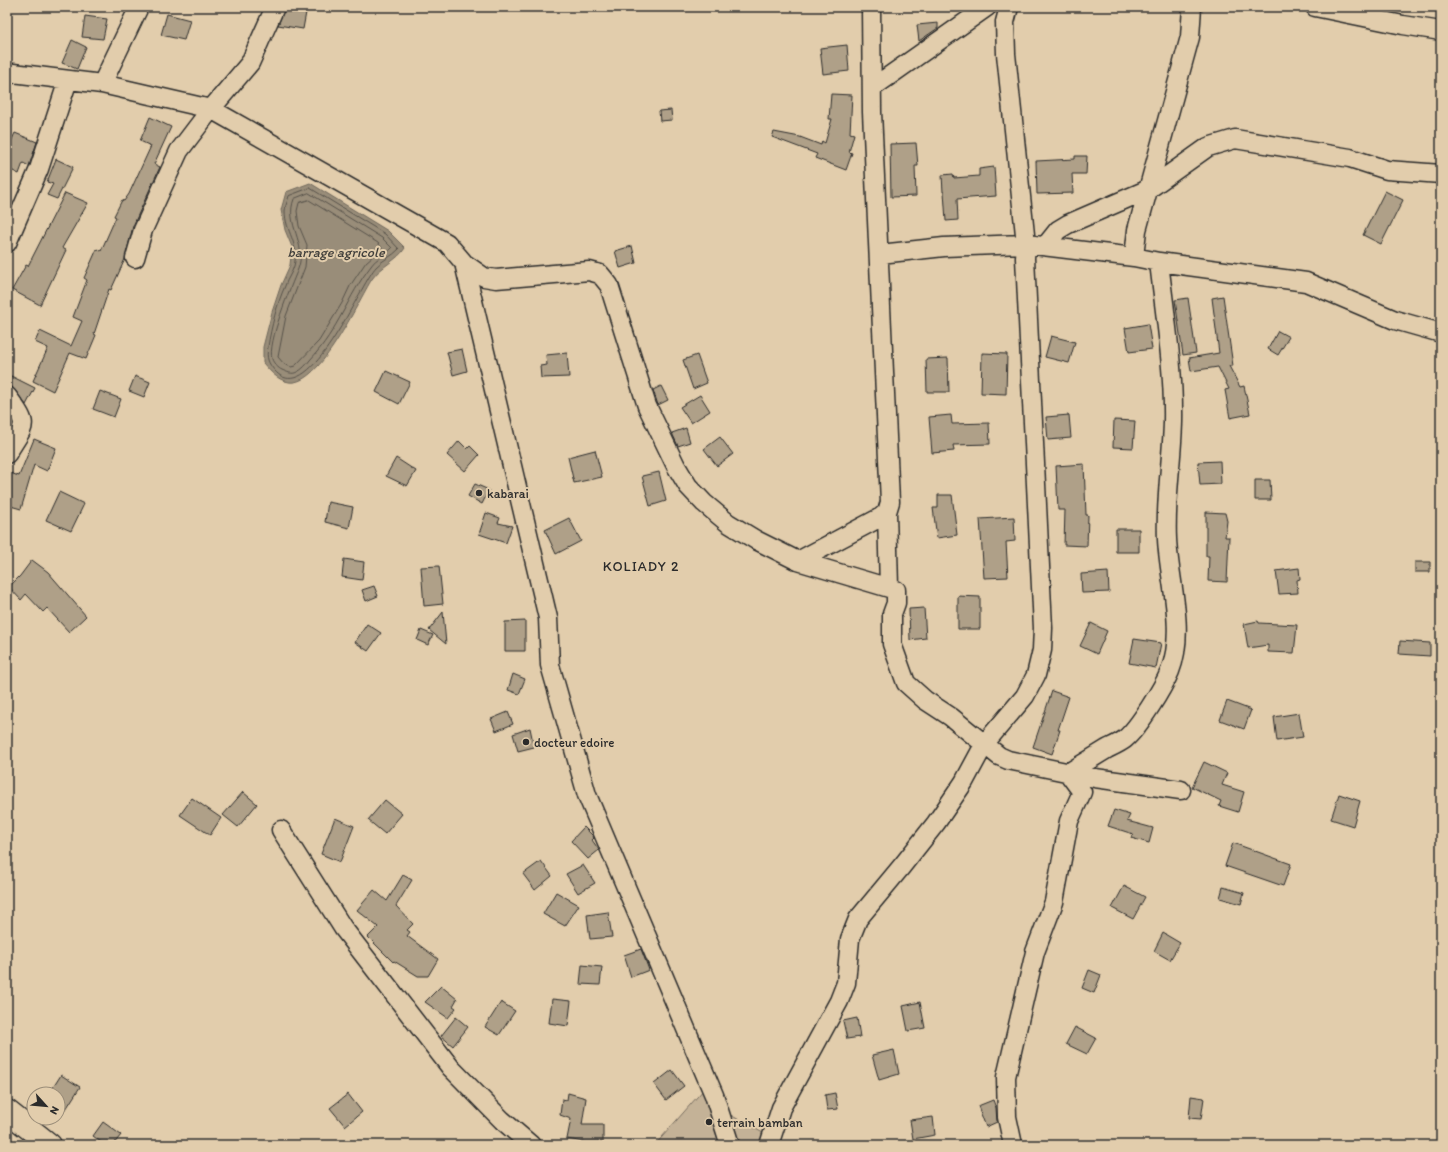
<svg xmlns="http://www.w3.org/2000/svg" width="1448" height="1152" font-family="Itim,sans-serif">
<style>
.green{fill:#c4b297;stroke:#786e61}
.water{fill:#998d79;stroke:#6d665a}
.lines{fill:none;stroke-linecap:round;stroke-linejoin:round}
.shore{stroke:#57524a;stroke-width:1}
.building{fill:#afa088;stroke:#2b2b2b}
.minor-casing{stroke:#2b2b2b;stroke-width:21}
.major-casing{stroke:#2b2b2b;stroke-width:25}
.minor{stroke:#e2cdac;stroke-width:18}
.major{stroke:#e2cdac;stroke-width:22}
.poi-dot{fill:#2b2b2b;stroke:#e2cdac;stroke-width:1.5}
.labels{text-anchor:middle;stroke-width:4;stroke-linejoin:round;paint-order:stroke}
.poi-label{font-size:13px;fill:#2b2b2b;stroke:#e2cdac;text-anchor:start}
.water-label{font-size:14px;font-style:italic;fill:#413f3b;stroke:#e2cdac}
.neighbourhood-label{font-size:14px;letter-spacing:1px;fill:#2b2b2b;stroke:#e2cdac}
</style>
<rect width="100%" height="100%" fill="#e2cdac"/>
<filter id="ink" filterUnits="userSpaceOnUse"><feTurbulence type="fractalNoise" baseFrequency=".025" numOctaves="2"/><feDisplacementMap in="SourceGraphic" scale="8" xChannelSelector="R" yChannelSelector="G"/><feConvolveMatrix kernelMatrix="1 2 1 2 8 2 1 2 1" color-interpolation-filters="sRGB"/></filter>
<g filter="url(#ink)">
<!-- green -->
<path class="green" d="M 712,1080 L 725,1112 L 763,1133 L 765,1145 L 655,1145 Z"/>
<!-- water -->
<path class="water" d="M 310,183 L 388,231 L 405,248 C 398,260 381,266 372,279 C 358,301 320,387 289,382 C 277,380 270,371 263,363 L 263,347 L 272,312 L 281,285 L 290,265 L 292,247 L 285,230 L 281,210 L 286,192 Z"/>
<g class="lines">
<!-- shore -->
<path class="shore" d="M 310,188 L 385,234 L 399,249 C 393,256 382,260 376,267 C 360,284 310,410 275,371 C 268,363 266,358 268,347 C 271,327 277,304 285,286 C 287,279 292,273 294,266 C 300,243 285,232 285,211 C 285,206 288,200 289,196 Z
M 309,193 L 382,238 L 392,248 C 386,255 376,258 371,266 C 347,297 339,329 310,360 C 307,364 302,370 297,372 C 292,375 287,372 282,370 C 279,369 273,363 272,359 C 267,343 291,286 298,269 C 308,243 284,224 294,199 Z
M 309,200 L 378,243 L 382,248 L 366,262 L 350,286 L 342,303 L 319,341 L 295,366 L 291,367 L 284,364 L 278,357 L 286,316 L 305,267 L 307,245 L 299,226 L 297,211 L 299,203 Z"/>
</g>
<!-- building -->
<path class="building" d="M 285,7 L 307,7 L 303,29 L 278,25 Z
M 167,14 L 190,20 L 184,40 L 161,35 Z
M 85,16 L 107,19 L 103,39 L 82,37 Z
M 938,23 L 938,28 L 919,41 L 917,25 Z
M 72,40 L 86,47 L 77,69 L 62,63 Z
M 847,45 L 849,71 L 823,74 L 820,48 Z
M 831,94 L 852,95 L 850,133 L 854,134 L 849,152 L 852,153 L 846,170 L 815,158 L 817,154 L 772,137 L 774,132 L 800,137 L 821,145 L 822,141 L 825,143 L 832,119 L 829,119 Z
M 671,110 L 672,120 L 660,121 L 659,111 Z
M 150,117 L 171,127 L 154,164 L 160,167 L 133,226 L 125,259 L 111,290 L 109,289 L 94,334 L 96,335 L 86,359 L 70,353 L 53,391 L 33,381 L 48,348 L 35,342 L 40,331 L 71,346 L 82,321 L 73,317 L 87,280 L 84,278 L 97,249 L 101,251 L 116,217 L 114,216 L 122,200 L 124,201 L 129,194 L 151,146 L 140,141 Z
M 15,133 L 37,142 L 29,166 L 23,163 L 19,174 L 7,168 L 7,150 Z
M 916,143 L 918,166 L 915,166 L 916,196 L 891,197 L 890,144 Z
M 1075,156 L 1087,156 L 1086,174 L 1072,174 L 1073,193 L 1037,194 L 1036,161 L 1075,159 Z
M 56,159 L 73,167 L 57,199 L 47,195 L 53,184 L 47,182 Z
M 994,167 L 996,196 L 957,199 L 958,220 L 946,221 L 944,192 L 943,192 L 942,175 L 953,174 L 954,178 L 979,176 L 979,169 Z
M 1385,191 L 1403,200 L 1381,244 L 1363,235 Z
M 65,193 L 88,203 L 62,248 L 66,250 L 40,305 L 12,290 L 26,265 L 28,266 Z
M 632,246 L 636,263 L 620,268 L 615,251 Z
M 1223,296 L 1233,366 L 1229,366 L 1240,387 L 1244,386 L 1250,414 L 1230,418 L 1225,390 L 1229,389 L 1218,367 L 1191,371 L 1189,358 L 1219,353 L 1212,298 Z
M 1188,298 L 1196,353 L 1183,355 L 1175,300 Z
M 1148,324 L 1152,349 L 1129,352 L 1125,328 Z
M 1278,331 L 1289,337 L 1278,355 L 1268,349 Z
M 1051,336 L 1075,342 L 1069,363 L 1045,357 Z
M 462,349 L 467,371 L 453,375 L 447,352 Z
M 567,353 L 569,377 L 541,378 L 540,366 L 547,365 L 546,355 Z
M 982,353 L 1007,354 L 1006,394 L 981,393 Z
M 697,355 L 707,383 L 693,389 L 683,360 Z
M 948,358 L 949,392 L 927,392 L 926,359 Z
M 386,371 L 410,382 L 399,404 L 376,392 Z
M 7,374 L 35,388 L 26,405 L 15,390 L 7,386 Z
M 135,376 L 150,382 L 144,397 L 129,391 Z
M 661,386 L 668,400 L 658,405 L 653,390 Z
M 100,391 L 121,399 L 114,417 L 93,409 Z
M 700,395 L 710,411 L 691,423 L 680,407 Z
M 951,415 L 952,424 L 989,423 L 990,444 L 953,445 L 954,451 L 932,453 L 929,417 Z
M 1069,415 L 1071,438 L 1048,440 L 1046,417 Z
M 1114,420 L 1135,421 L 1133,448 L 1113,447 Z
M 686,428 L 690,442 L 678,446 L 672,433 Z
M 720,437 L 733,454 L 717,466 L 704,449 Z
M 34,439 L 56,448 L 47,471 L 34,465 L 21,509 L 7,505 L 7,472 L 19,476 Z
M 459,441 L 467,449 L 470,446 L 479,455 L 465,471 L 447,455 Z
M 595,450 L 602,477 L 574,483 L 568,457 Z
M 396,458 L 416,471 L 407,486 L 386,476 Z
M 1220,461 L 1221,484 L 1200,485 L 1198,462 Z
M 1084,464 L 1086,515 L 1088,515 L 1087,546 L 1064,545 L 1065,510 L 1058,510 L 1056,466 Z
M 659,472 L 666,501 L 650,506 L 642,476 Z
M 1255,480 L 1270,480 L 1271,500 L 1255,500 Z
M 475,484 L 489,490 L 482,504 L 468,496 Z
M 59,492 L 84,504 L 71,531 L 46,520 Z
M 938,495 L 952,495 L 957,535 L 937,538 L 933,508 L 938,508 Z
M 328,502 L 353,507 L 349,528 L 325,522 Z
M 1206,512 L 1225,513 L 1227,521 L 1225,537 L 1229,537 L 1227,582 L 1208,581 L 1209,556 L 1206,556 Z
M 486,513 L 500,518 L 498,523 L 512,526 L 506,543 L 479,534 Z
M 1014,517 L 1015,541 L 1006,542 L 1008,577 L 984,578 L 980,519 Z
M 569,518 L 581,541 L 556,554 L 545,530 Z
M 1116,529 L 1139,529 L 1139,552 L 1116,552 Z
M 344,559 L 364,562 L 362,580 L 342,577 Z
M 32,560 L 48,572 L 86,616 L 69,632 L 47,608 L 43,612 L 26,594 L 21,600 L 9,587 L 20,576 Z
M 1415,562 L 1430,562 L 1430,572 L 1415,572 Z
M 439,566 L 443,604 L 424,606 L 421,567 Z
M 1299,568 L 1300,579 L 1297,580 L 1298,593 L 1279,594 L 1276,571 Z
M 1108,572 L 1109,592 L 1082,593 L 1081,574 Z
M 374,586 L 378,596 L 366,601 L 362,590 Z
M 958,596 L 980,597 L 980,629 L 958,629 Z
M 924,608 L 926,638 L 910,640 L 909,609 Z
M 443,612 L 446,644 L 429,630 Z
M 525,621 L 525,651 L 505,651 L 505,622 Z
M 1258,621 L 1259,623 L 1297,625 L 1294,653 L 1268,652 L 1268,645 L 1248,648 L 1244,624 Z
M 1091,623 L 1107,631 L 1097,654 L 1080,646 Z
M 367,624 L 381,633 L 368,651 L 355,642 Z
M 421,630 L 433,635 L 428,645 L 417,640 Z
M 1134,639 L 1161,643 L 1156,668 L 1129,663 Z
M 1400,641 L 1430,643 L 1430,656 L 1399,654 Z
M 513,674 L 525,679 L 519,694 L 508,690 Z
M 1052,691 L 1069,697 L 1058,730 L 1060,730 L 1052,754 L 1033,747 Z
M 1227,701 L 1251,710 L 1244,729 L 1220,720 Z
M 508,712 L 513,724 L 496,731 L 491,719 Z
M 1299,713 L 1303,737 L 1277,741 L 1274,717 Z
M 530,728 L 534,747 L 518,751 L 513,734 Z
M 1204,762 L 1227,773 L 1222,785 L 1244,792 L 1238,812 L 1219,806 L 1221,801 L 1192,787 Z
M 243,792 L 257,804 L 238,827 L 223,815 Z
M 1339,794 L 1360,801 L 1353,826 L 1331,819 Z
M 192,798 L 221,818 L 210,835 L 180,815 Z
M 385,800 L 402,814 L 385,834 L 368,820 Z
M 1114,810 L 1130,815 L 1127,821 L 1153,828 L 1149,843 L 1131,838 L 1133,834 L 1108,826 Z
M 335,818 L 354,826 L 340,862 L 321,854 Z
M 584,827 L 593,836 L 594,838 L 592,840 L 599,850 L 588,859 L 571,841 Z
M 1233,843 L 1291,864 L 1283,886 L 1225,866 Z
M 541,861 L 552,876 L 535,890 L 523,874 Z
M 583,865 L 595,883 L 578,893 L 566,874 Z
M 403,875 L 412,880 L 396,906 L 413,924 L 407,930 L 410,932 L 407,936 L 438,959 L 428,976 L 418,976 L 394,961 L 393,962 L 368,937 L 378,927 L 357,910 L 374,890 L 387,901 Z
M 1124,886 L 1145,897 L 1133,919 L 1112,908 Z
M 1223,887 L 1244,893 L 1241,904 L 1220,898 Z
M 556,892 L 579,905 L 565,926 L 543,914 Z
M 608,912 L 612,937 L 590,939 L 587,915 Z
M 1163,933 L 1180,943 L 1170,960 L 1154,951 Z
M 641,949 L 649,970 L 631,977 L 624,955 Z
M 582,965 L 602,967 L 600,985 L 580,984 Z
M 1089,970 L 1101,975 L 1094,993 L 1082,988 Z
M 441,986 L 457,999 L 453,1006 L 456,1008 L 448,1018 L 425,1002 Z
M 552,999 L 571,1001 L 568,1026 L 549,1023 Z
M 501,1002 L 515,1011 L 499,1035 L 485,1027 Z
M 920,1002 L 925,1028 L 908,1031 L 903,1006 Z
M 456,1017 L 468,1027 L 453,1046 L 441,1036 Z
M 857,1018 L 860,1037 L 847,1039 L 843,1021 Z
M 1075,1027 L 1096,1038 L 1087,1054 L 1066,1044 Z
M 894,1050 L 899,1074 L 879,1080 L 872,1055 Z
M 672,1070 L 684,1086 L 666,1100 L 654,1084 Z
M 61,1075 L 80,1087 L 66,1109 L 58,1104 L 58,1094 L 49,1094 Z
M 568,1093 L 586,1098 L 582,1125 L 603,1125 L 603,1145 L 584,1144 L 584,1142 L 567,1139 L 571,1119 L 560,1115 L 562,1099 L 567,1100 Z
M 835,1093 L 838,1109 L 827,1110 L 825,1095 Z
M 348,1094 L 362,1112 L 345,1126 L 330,1108 Z
M 1191,1096 L 1204,1098 L 1201,1119 L 1189,1118 Z
M 993,1100 L 996,1108 L 997,1122 L 986,1127 L 978,1106 Z
M 933,1117 L 935,1135 L 913,1139 L 910,1120 Z
M 103,1122 L 121,1135 L 113,1145 L 105,1145 L 93,1136 Z"/>
<g class="lines">
<defs>
<path id="minor" d="M 1315,7 L 1403,25 L 1441,31
M 7,76 L 13,73 L 102,84 L 211,109 L 250,63 L 275,7
M 102,84 L 139,7
M 872,88 L 987,7
M 7,243 L 39,169 L 68,80
M 1046,245 L 1058,230 L 1068,224 L 1149,189 L 1208,147 L 1235,139 L 1350,158 L 1387,170 L 1441,174
M 880,254 L 944,247 L 1026,244 L 1134,257 L 1159,262 L 1306,282 L 1395,320 L 1441,333
M 1134,257 L 1137,230 L 1190,37 L 1192,7
M 135,258 L 143,230 L 179,151 L 211,109 L 447,243 L 464,263 L 548,618 L 550,665 L 587,795 L 714,1095 L 730,1145
M 464,263 L 484,277 L 496,279 L 589,271 L 600,274 L 609,285 L 647,406 L 676,466 L 688,486 L 704,503 L 728,523 L 756,540 L 798,561 L 896,590 L 896,603 L 892,614 L 892,644 L 906,683 L 925,700 L 951,717 L 999,756 L 1008,760 L 1095,778 L 1181,790
M 7,396 C 31,428 25,423 7,454
M 887,512 L 889,587
M 798,561 L 881,517 L 887,512 L 890,502 L 872,112 L 871,7
M 281,830 L 343,928 L 451,1068 L 502,1120 L 531,1145
M 769,1145 L 781,1108 L 839,1001 L 846,983 L 850,939 L 858,919 L 902,866 L 936,823 L 964,782 L 985,743 L 1025,696 L 1036,675 L 1042,650 L 1043,628 L 1025,258 L 1026,244 L 1006,54 L 1005,22 L 1009,7
M 1013,1145 L 1007,1117 L 1006,1077 L 1035,952 L 1054,902 L 1069,821 L 1082,792 L 1068,773 C 1081,765 1094,757 1107,749 C 1113,746 1120,743 1125,739 C 1139,727 1163,688 1170,671 C 1186,630 1169,581 1167,539 C 1165,500 1172,461 1173,422 C 1174,369 1165,315 1159,262"/>
<path id="major" d="M 7,1111 L 50,1145"/>
</defs>
<!-- minor casing -->
<use href="#minor" class="minor-casing"/>
<!-- major casing -->
<use href="#major" class="major-casing"/>
<!-- minor -->
<use href="#minor" class="minor"/>
<!-- major -->
<use href="#major" class="major"/>
</g>
</g>
<!-- markers -->
<g class="poi-dot">
<circle cx="479" cy="493" r="4"/>
<circle cx="526" cy="742" r="4"/>
<circle cx="709" cy="1122" r="4"/>
</g>
<g class="labels">
<!-- poi labels -->
<g class="poi-label">
<text x="487" y="498">kabarai</text>
<text x="534" y="747">docteur edoire</text>
<text x="717" y="1127">terrain bamban</text>
</g>
<!-- water labels -->
<g class="water-label">
<text x="336" y="257">barrage agricole</text>
</g>
<!-- neighbourhood labels -->
<g class="neighbourhood-label">
<text x="641" y="571">KOLIADY 2</text>
</g>
</g>
<!-- margin -->
<rect width="1448" height="1152" fill="none" stroke="#e2cdac" stroke-width="24"/>
<rect x="12" y="12" width="1424" height="1128" fill="none" stroke="#2b2b2b" stroke-width="1.5" filter="url(#ink)"/>
<!-- north arrow -->
<g transform="translate(46 1106) rotate(117)"><circle r="19" fill="#e2cdac" stroke="#998c78"/>
<path d="M0-3L7 15L0 10L-7 15Z" fill="#2b2b2b"/>
<text y="-6" font-size="11" font-weight="bold" text-anchor="middle" fill="#2b2b2b">N</text>
</g>
</svg>
